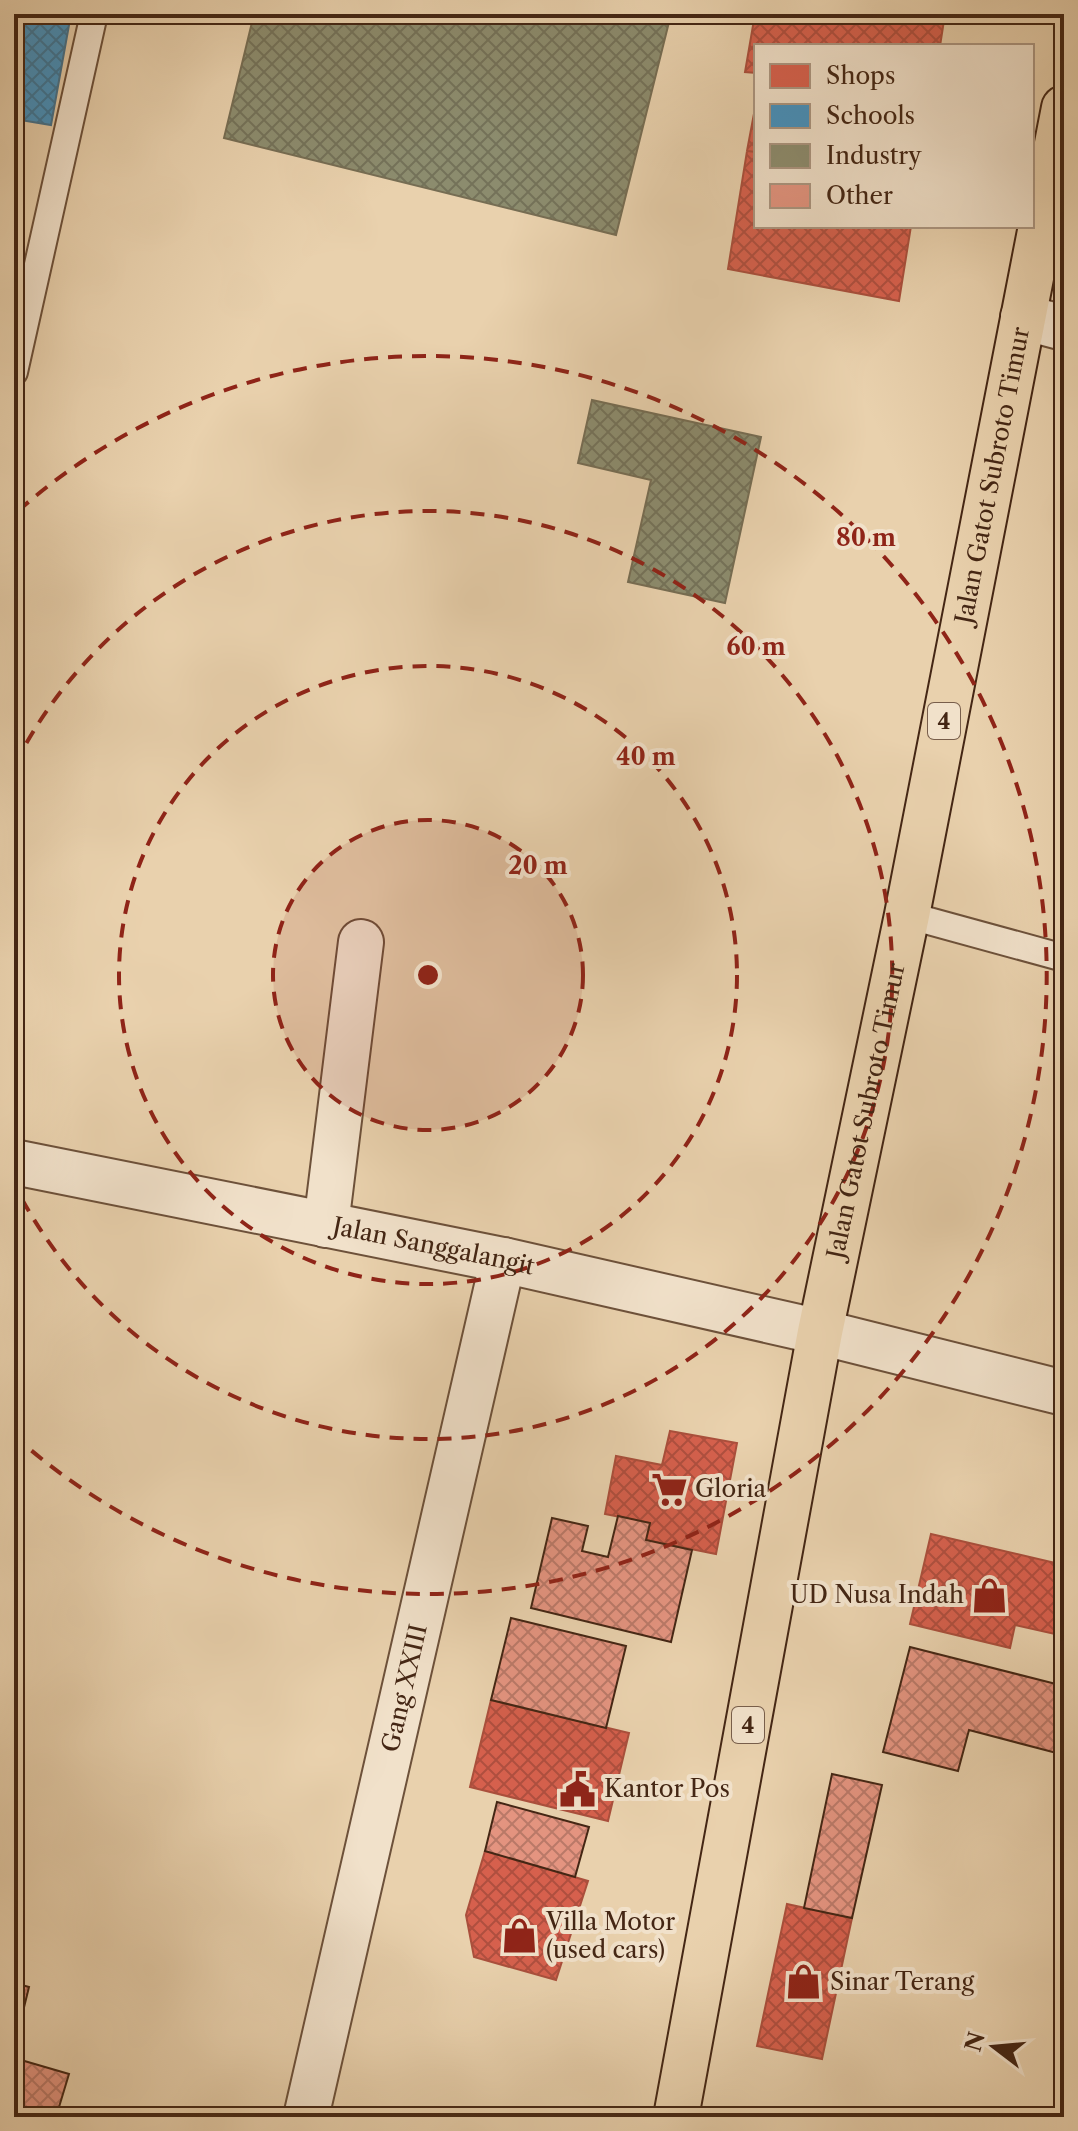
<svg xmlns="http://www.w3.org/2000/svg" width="1078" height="2131" font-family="'Libre Caslon Text',serif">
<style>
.shops{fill:url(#shops-cross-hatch);stroke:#aa4f3c;stroke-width:2}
.schools{fill:url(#schools-cross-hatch);stroke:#43728e;stroke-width:2}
.industry{fill:url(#industry-cross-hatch);stroke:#766d53;stroke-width:2}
.building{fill:url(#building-cross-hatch);stroke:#442614;stroke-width:2}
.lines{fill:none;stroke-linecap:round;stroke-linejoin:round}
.lane-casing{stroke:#6d513a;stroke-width:30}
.street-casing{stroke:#6d513a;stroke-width:48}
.highway-casing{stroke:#442614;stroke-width:48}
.lane{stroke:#f1e1ca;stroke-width:26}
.street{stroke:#f1e1ca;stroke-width:44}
.highway{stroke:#e9d1ad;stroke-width:44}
.ring{fill:none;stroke:#8f2418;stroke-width:4;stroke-dasharray:14 10}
.labels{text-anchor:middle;stroke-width:8;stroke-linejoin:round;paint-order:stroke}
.shield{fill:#f1e1ca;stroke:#785e4b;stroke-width:2}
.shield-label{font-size:22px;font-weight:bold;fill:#442614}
.street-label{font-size:24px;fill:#442614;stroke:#f1e1ca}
.poi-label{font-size:24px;fill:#442614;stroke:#f1e1ca;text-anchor:start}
.centre{fill:#8f2418;stroke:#f1e1ca;stroke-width:4}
.ring-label{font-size:24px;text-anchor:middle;font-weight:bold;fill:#8f2418;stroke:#f1e1ca;stroke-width:8;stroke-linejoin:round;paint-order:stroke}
</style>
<defs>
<pattern id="shops-cross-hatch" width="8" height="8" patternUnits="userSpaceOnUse" patternTransform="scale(2)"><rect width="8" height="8" fill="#d6604d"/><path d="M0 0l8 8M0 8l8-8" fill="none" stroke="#af4f3f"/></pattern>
<pattern id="schools-cross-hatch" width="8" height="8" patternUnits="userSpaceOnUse" patternTransform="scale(2)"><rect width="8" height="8" fill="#4393c3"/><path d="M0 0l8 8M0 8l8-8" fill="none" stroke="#3a789d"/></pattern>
<pattern id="industry-cross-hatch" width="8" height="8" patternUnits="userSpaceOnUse" patternTransform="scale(2)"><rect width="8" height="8" fill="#8c8c6e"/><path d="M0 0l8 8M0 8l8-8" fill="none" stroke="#747259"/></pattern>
<pattern id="building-cross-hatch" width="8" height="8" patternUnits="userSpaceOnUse" patternTransform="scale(2)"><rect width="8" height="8" fill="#e49480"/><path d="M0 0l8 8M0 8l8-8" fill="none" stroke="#ba7968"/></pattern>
</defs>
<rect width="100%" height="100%" fill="#e9d1ad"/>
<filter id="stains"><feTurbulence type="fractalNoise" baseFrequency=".0025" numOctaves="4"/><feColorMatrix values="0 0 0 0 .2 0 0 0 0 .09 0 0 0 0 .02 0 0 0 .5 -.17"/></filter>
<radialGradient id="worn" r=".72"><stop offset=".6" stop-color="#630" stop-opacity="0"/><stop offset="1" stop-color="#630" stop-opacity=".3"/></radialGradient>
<!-- shops -->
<path class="shops" d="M 755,14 L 945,14 L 940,46 L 756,46 L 756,73 L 745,72 Z
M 756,103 L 756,152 L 747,151 Z
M 747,151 L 756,152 L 756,226 L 911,226 L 899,301 L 728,269 Z
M 670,1431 L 737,1443 L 716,1554 L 646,1540 L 650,1523 L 605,1514 L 616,1456 L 662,1465 Z
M 931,1534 L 1064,1565 L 1064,1636 L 1015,1625 L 1010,1648 L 910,1624 Z
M 491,1700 L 629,1733 L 608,1821 L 470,1787 Z
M 485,1851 L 588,1881 L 556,1980 L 474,1957 L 466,1915 Z
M 787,1904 L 852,1918 L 822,2059 L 757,2046 Z"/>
<!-- schools -->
<path class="schools" d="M 14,14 L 71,14 L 51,125 L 14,119 Z
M 14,132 L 22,133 L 14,179 Z"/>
<!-- industry -->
<path class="industry" d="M 254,14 L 671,14 L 616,235 L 224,138 Z
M 592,400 L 761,437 L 725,603 L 628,582 L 651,480 L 578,463 Z"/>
<!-- building -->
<path class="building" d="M 618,1516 L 650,1523 L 646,1540 L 692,1550 L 671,1642 L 531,1608 L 552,1518 L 588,1526 L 582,1551 L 608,1557 Z
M 511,1618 L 626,1646 L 606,1728 L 491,1700 Z
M 910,1647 L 1064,1686 L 1064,1755 L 969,1730 L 958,1771 L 883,1752 Z
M 832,1774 L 882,1785 L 852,1918 L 804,1908 Z
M 497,1802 L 589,1827 L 575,1877 L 485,1851 Z
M 14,1983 L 29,1987 L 14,2048 Z
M 21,2060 L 69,2074 L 56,2117 L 14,2117 L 14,2084 Z"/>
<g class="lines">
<defs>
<path id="lane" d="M 14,372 L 94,14
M 907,915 L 1064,958"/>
<g id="street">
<path d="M 1023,317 L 1064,328"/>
<path id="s1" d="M 14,1162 L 503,1260 L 820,1332 L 1064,1393"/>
<path d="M 326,1225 L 361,942"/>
<path id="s2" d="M 306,2117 L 503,1260"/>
</g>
<g id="highway">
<path id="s3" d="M 676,2117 L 820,1332 L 907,915 L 1064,108"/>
</g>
</defs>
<!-- lane casing -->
<use href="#lane" class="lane-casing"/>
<!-- street casing -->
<use href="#street" class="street-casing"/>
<!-- highway casing -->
<use href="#highway" class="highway-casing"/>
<!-- lane -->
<use href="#lane" class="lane"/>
<!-- street -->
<use href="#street" class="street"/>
<!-- highway -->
<use href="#highway" class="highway"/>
</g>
<!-- distance rings -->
<circle cx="428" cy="975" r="155" fill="#8f2418" fill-opacity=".12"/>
<g class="ring">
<circle cx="428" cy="975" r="155"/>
<circle cx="428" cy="975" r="309"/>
<path d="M15 764A464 464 0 1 1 15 1186"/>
<path d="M18 511A619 619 0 1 1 18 1439"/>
</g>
<!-- icons -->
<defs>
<symbol id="supermarket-bare" viewBox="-9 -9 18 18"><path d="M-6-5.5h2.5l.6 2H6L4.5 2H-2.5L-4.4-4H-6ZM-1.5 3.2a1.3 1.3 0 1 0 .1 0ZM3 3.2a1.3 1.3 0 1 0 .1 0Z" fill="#8f2418" stroke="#f1e1ca" stroke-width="2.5" paint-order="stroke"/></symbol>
<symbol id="shop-bare" viewBox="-9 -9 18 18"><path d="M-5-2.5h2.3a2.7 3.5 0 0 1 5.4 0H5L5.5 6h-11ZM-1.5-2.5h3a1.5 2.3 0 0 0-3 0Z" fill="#8f2418" stroke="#f1e1ca" stroke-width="2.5" paint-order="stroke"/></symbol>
<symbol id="civic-bare" viewBox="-9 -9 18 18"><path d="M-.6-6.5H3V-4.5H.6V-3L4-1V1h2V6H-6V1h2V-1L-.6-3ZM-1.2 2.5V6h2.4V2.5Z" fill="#8f2418" stroke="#f1e1ca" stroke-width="2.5" paint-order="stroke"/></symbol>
</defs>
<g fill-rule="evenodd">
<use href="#supermarket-bare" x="644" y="1464" width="51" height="51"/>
<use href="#shop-bare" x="964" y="1570" width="51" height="51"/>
<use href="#civic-bare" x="552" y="1764" width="51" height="51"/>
<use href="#shop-bare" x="494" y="1910" width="51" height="51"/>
<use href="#shop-bare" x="778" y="1956" width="51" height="51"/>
</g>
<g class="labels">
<!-- shield labels -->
<g class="shield">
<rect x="928" y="703" width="32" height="36" rx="6"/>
<rect x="732" y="1707" width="32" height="36" rx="6"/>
</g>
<g class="shield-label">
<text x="944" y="729">4</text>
<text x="748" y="1733">4</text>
</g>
<!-- street labels -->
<g class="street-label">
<text dy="8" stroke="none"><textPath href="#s3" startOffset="1672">Jalan Gatot Subroto Timur</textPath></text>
<text dy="8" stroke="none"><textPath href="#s3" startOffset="1024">Jalan Gatot Subroto Timur</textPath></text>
<text dy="8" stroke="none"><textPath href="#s1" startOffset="428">Jalan Sanggalangit</textPath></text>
<text dy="8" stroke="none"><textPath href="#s2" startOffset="440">Gang XXIII</textPath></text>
</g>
<!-- poi labels -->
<g class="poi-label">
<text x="695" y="1497">Gloria</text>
<text x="964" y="1603" text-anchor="end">UD Nusa Indah</text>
<text x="604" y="1797">Kantor Pos</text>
<text x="546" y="1930">Villa Motor<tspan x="546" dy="28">(used cars)</tspan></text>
<text x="830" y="1990">Sinar Terang</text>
</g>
</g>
<circle cx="428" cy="975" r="12" class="centre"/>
<g class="ring-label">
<text x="866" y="546">80 m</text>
<text x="756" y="655">60 m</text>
<text x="646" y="765">40 m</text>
<text x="538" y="874">20 m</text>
</g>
<!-- margin -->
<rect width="1078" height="2131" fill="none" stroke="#e9d1ad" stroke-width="48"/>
<rect x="16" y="16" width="1046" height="2099" fill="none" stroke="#442614" stroke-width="4"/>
<rect x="24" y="24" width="1030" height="2083" fill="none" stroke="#442614" stroke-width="2"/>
<!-- legend -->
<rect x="754" y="44" width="280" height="184" fill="#f1e1ca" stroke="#ac9681" stroke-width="2"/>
<rect x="770" y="64" width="40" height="24" fill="#d6604d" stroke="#ac9681" stroke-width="2"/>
<text x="826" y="84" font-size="24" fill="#442614">Shops</text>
<rect x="770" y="104" width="40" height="24" fill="#4393c3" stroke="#ac9681" stroke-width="2"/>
<text x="826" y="124" font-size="24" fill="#442614">Schools</text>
<rect x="770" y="144" width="40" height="24" fill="#8c8c6e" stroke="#ac9681" stroke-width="2"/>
<text x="826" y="164" font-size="24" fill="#442614">Industry</text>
<rect x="770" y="184" width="40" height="24" fill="#e49480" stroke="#ac9681" stroke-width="2"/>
<text x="826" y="204" font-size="24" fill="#442614">Other</text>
<!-- north arrow -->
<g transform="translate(994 2047) rotate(286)" stroke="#f1e1ca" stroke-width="6" paint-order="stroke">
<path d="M0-6L14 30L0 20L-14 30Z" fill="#442614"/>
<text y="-12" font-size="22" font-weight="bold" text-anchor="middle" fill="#442614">N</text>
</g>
<rect width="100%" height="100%" filter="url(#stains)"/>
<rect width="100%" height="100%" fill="url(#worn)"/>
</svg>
